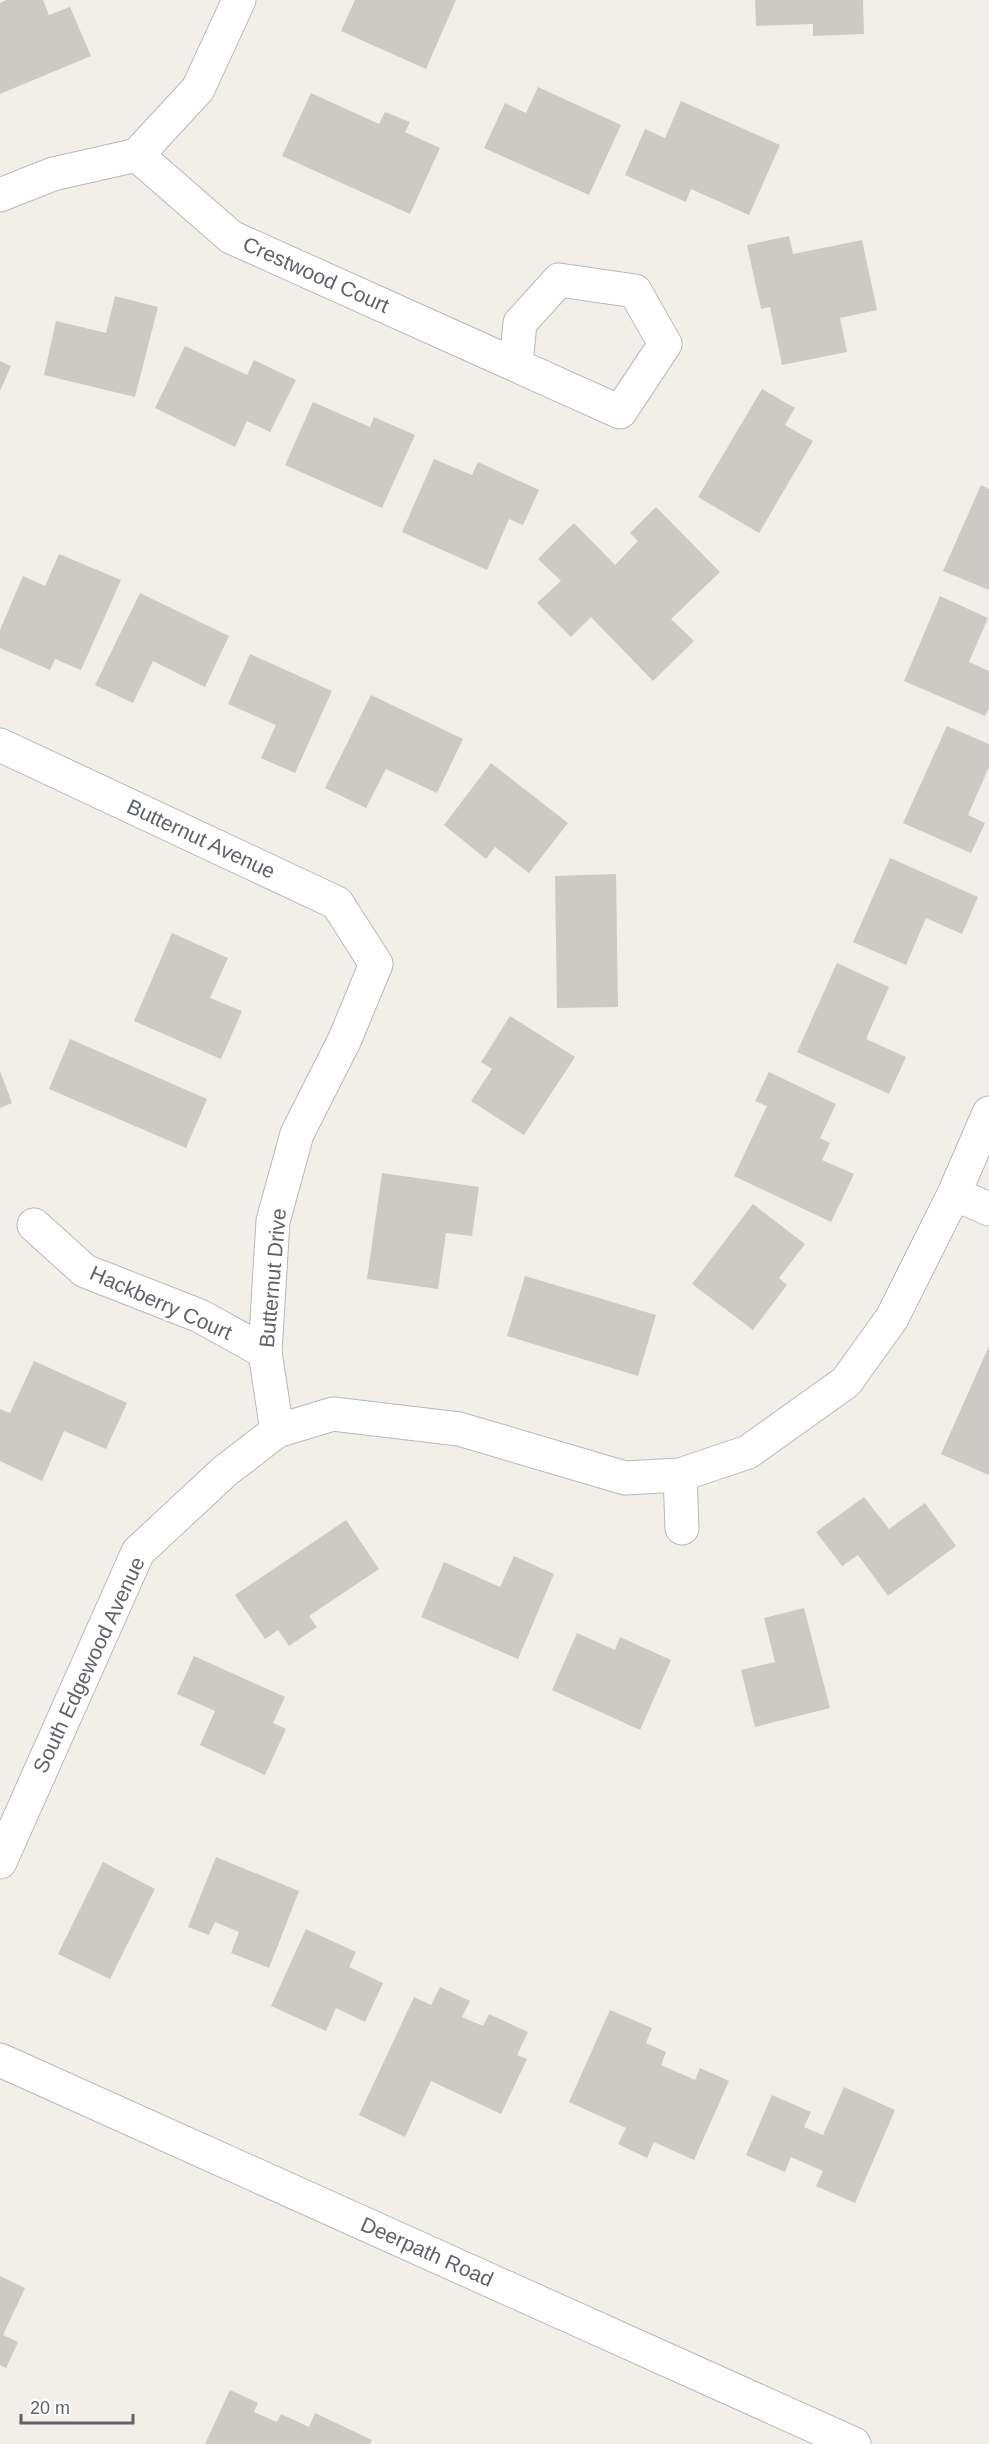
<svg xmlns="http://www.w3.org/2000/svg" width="989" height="2444" font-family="Arial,sans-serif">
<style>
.building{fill:#cccac5}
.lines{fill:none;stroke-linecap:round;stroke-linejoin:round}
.minor-casing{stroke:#b5b8bc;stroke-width:35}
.minor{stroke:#fff;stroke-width:33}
.labels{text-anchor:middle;stroke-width:6;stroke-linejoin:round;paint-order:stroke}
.street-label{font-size:21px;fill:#5f6368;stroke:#fff}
</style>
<rect width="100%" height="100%" fill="#f1efe8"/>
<!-- building -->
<path class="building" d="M 6,0 L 43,0 L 49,15 L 70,7 L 91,56 L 0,94 L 0,3 Z
M 355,0 L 456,0 L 426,69 L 341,31 Z
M 755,0 L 863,0 L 864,34 L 813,36 L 813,24 L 756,26 Z
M 538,87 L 621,125 L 589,195 L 484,148 L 505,103 L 526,113 Z
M 311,93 L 379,124 L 385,112 L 410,122 L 405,132 L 440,148 L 410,214 L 282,156 Z
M 681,101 L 780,145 L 749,215 L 691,189 L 686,202 L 625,175 L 645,129 L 665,138 Z
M 789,236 L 793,254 L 862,240 L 877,310 L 840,318 L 847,352 L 782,365 L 770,307 L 761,309 L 747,245 Z
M 115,296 L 158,307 L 135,397 L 44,375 L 56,321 L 106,333 Z
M 185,346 L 247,375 L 254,360 L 296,380 L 270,432 L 247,421 L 235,447 L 155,408 Z
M 0,361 L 11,366 L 0,391 Z
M 762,389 L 795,408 L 785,425 L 813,441 L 759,533 L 698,497 Z
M 313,402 L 370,427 L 374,417 L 415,435 L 382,508 L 285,465 Z
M 434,459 L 472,475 L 478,462 L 539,490 L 523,525 L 509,519 L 487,570 L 402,532 Z
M 981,485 L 989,489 L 989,590 L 943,571 Z
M 656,507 L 720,572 L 671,619 L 694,641 L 653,681 L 591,617 L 571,637 L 537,603 L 561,581 L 538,559 L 574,523 L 615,565 L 638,541 L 630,533 Z
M 59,554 L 121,580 L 81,670 L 55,659 L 50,670 L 0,648 L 0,630 L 23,576 L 45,586 Z
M 140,593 L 229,636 L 205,687 L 153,661 L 133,703 L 95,685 Z
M 940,596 L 988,618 L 969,662 L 989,671 L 989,708 L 985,716 L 904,681 Z
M 250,654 L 332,691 L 295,773 L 261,758 L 276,725 L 228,704 Z
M 371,695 L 463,739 L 437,793 L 386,769 L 366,808 L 325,788 Z
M 947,726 L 989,744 L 989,767 L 968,815 L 985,823 L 971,853 L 903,823 Z
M 491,763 L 568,823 L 529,873 L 495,847 L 486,859 L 444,825 Z
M 890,858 L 978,897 L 962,934 L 926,918 L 906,965 L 853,942 Z
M 616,874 L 618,1007 L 557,1008 L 555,876 Z
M 172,933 L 228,958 L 210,998 L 242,1011 L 221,1059 L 134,1021 Z
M 837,963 L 889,987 L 866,1039 L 906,1057 L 889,1094 L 797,1052 Z
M 510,1016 L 575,1057 L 524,1135 L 471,1101 L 492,1069 L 481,1062 Z
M 70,1039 L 207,1099 L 186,1148 L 49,1089 Z
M 0,1071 L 12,1103 L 0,1108 Z
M 769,1072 L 836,1104 L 820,1138 L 830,1143 L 822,1160 L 854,1174 L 831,1222 L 734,1176 L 767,1106 L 755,1101 Z
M 382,1173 L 479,1187 L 472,1236 L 446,1233 L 438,1289 L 367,1279 Z
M 753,1204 L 805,1244 L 779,1278 L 787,1285 L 753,1330 L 692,1284 Z
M 525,1276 L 656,1315 L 638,1376 L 507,1336 Z
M 989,1346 L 989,1475 L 941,1454 Z
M 34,1361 L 127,1403 L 106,1449 L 64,1431 L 42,1481 L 0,1461 L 0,1409 L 10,1413 Z
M 864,1497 L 889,1529 L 925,1503 L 956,1546 L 888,1596 L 858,1555 L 842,1566 L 816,1532 Z
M 346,1520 L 379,1569 L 309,1616 L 317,1627 L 289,1646 L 278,1630 L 265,1639 L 235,1595 Z
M 514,1556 L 554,1574 L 518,1659 L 421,1617 L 444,1562 L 500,1587 Z
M 804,1608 L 830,1708 L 755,1727 L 741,1670 L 775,1662 L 764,1618 Z
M 577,1633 L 615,1650 L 620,1637 L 671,1660 L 640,1730 L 552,1690 Z
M 194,1656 L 285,1697 L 273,1723 L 286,1729 L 265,1775 L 200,1745 L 215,1711 L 177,1694 Z
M 216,1857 L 299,1891 L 269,1968 L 231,1953 L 239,1932 L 215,1922 L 209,1935 L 188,1927 Z
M 103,1862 L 155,1889 L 110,1979 L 58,1954 Z
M 306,1929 L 356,1952 L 349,1967 L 383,1983 L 365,2022 L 336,2008 L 326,2031 L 271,2006 Z
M 440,1987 L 470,2001 L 462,2017 L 483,2026 L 489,2014 L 528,2032 L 517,2055 L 527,2059 L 501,2114 L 431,2081 L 405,2137 L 359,2115 L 414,1997 L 431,2005 Z
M 610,2010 L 652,2028 L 646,2043 L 666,2052 L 661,2065 L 695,2080 L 700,2068 L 729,2081 L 694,2160 L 654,2142 L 647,2158 L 618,2144 L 626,2128 L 569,2102 Z
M 844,2087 L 895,2110 L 855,2203 L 816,2186 L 823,2171 L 791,2157 L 785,2172 L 746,2155 L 772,2095 L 811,2112 L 804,2127 L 823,2135 Z
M 0,2276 L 25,2288 L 3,2335 L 18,2342 L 6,2368 L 0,2365 Z
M 230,2390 L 258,2403 L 254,2412 L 277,2422 L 281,2414 L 309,2427 L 315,2413 L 372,2440 L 370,2444 L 205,2444 Z"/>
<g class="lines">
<defs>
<path id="minor" d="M 137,155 L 231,237 L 620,412 L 665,344 L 635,291 L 559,280 L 520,323 L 516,364
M 0,195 L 53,174 L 137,155 L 198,89 L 239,0
M 0,745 L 337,903 L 376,964 L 345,1039 L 297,1134 L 273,1221 L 265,1352 L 277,1431
M 954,1194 L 989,1209
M 34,1225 L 85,1271 L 200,1316 L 265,1352
M 682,1528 L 680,1475 L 748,1452 L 846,1382 L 892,1318 L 954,1194 L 989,1113
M 0,1862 L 138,1552 L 225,1471 L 277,1431 L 333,1414 L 459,1429 L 625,1478 L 680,1475
M 0,2060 L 854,2444"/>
</defs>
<!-- minor casing -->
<use href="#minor" class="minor-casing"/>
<!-- minor -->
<use href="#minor" class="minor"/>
</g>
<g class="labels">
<!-- street labels -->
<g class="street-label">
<text transform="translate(316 275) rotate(24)" y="7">Crestwood Court</text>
<text transform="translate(201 839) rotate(25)" y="7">Butternut Avenue</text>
<text transform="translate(273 1278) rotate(-85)" y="7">Butternut Drive</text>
<text transform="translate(161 1303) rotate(24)" y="7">Hackberry Court</text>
<text transform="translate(89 1665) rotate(-65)" y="7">South Edgewood Avenue</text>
<text transform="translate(427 2252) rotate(24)" y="7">Deerpath Road</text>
</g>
</g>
<!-- scale -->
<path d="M21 2414v9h112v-9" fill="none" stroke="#5f6368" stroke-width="3"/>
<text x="30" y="2414" font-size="18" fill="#5f6368" stroke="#ffffff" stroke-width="4.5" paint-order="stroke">20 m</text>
</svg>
